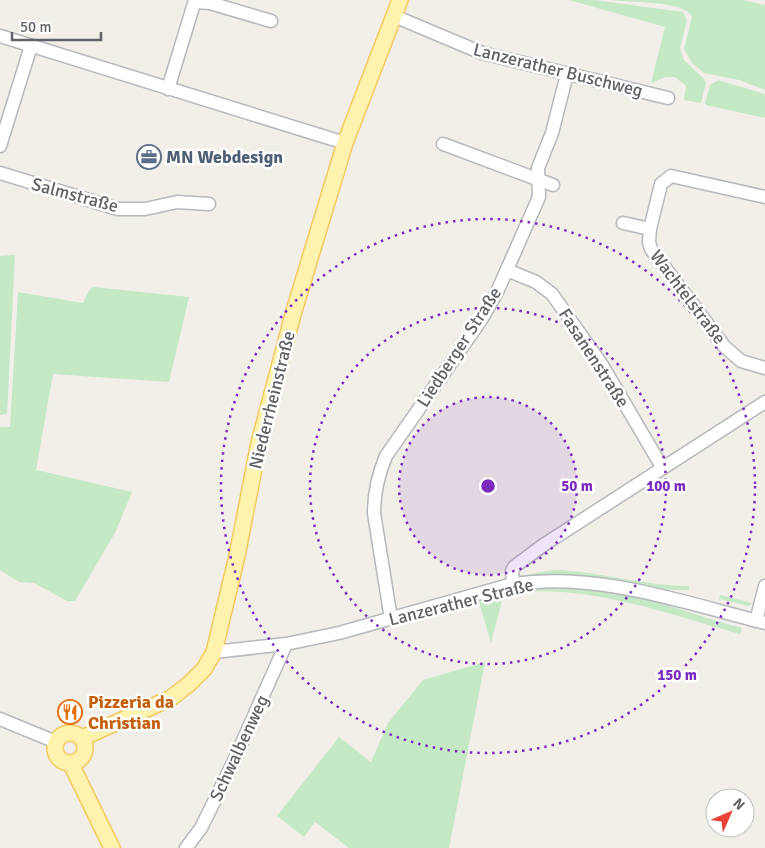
<svg xmlns="http://www.w3.org/2000/svg" width="765" height="848" font-family="Signika,sans-serif">
<style>
.green{fill:#c5e8c5}
.lines{fill:none;stroke-linecap:round;stroke-linejoin:round}
.minor-casing{stroke:#b5b8bc;stroke-width:15}
.major-casing{stroke:#f2c960;stroke-width:18}
.minor{stroke:#fff;stroke-width:12}
.major{stroke:#fff2af;stroke-width:15}
.ring{fill:none;stroke:#7b2cbf;stroke-width:2.5;stroke-dasharray:2.5 5}
.labels{text-anchor:middle;stroke-width:5;stroke-linejoin:round;paint-order:stroke}
.street-label{font-size:18px;fill:#5f6368;stroke:#fff}
.service-label{font-size:18px;font-weight:bold;fill:#4e5e75;stroke:#fff;text-anchor:start}
.food-label{font-size:18px;font-weight:bold;fill:#c56008;stroke:#fff;text-anchor:start}
.centre{fill:#7b2cbf;stroke:#fff;stroke-width:2.5}
.ring-label{font-size:15px;text-anchor:middle;font-weight:bold;fill:#7b2cbf;stroke:#fff;stroke-width:5;stroke-linejoin:round;paint-order:stroke}
</style>
<rect width="100%" height="100%" fill="#f1efe8"/>
<!-- green -->
<path class="green" d="M 569,0 L 594,0 L 683,12 L 687,20 L 680,48 L 684,60 L 704,79 L 706,83 L 701,103 L 684,100 L 686,86 L 675,77 L 666,77 L 651,83 L 665,27 Z
M 613,0 L 743,0 L 765,5 L 765,90 L 739,80 L 704,73 L 692,63 L 684,49 L 692,17 C 685,0 630,3 613,0 Z
M 718,80 L 765,94 L 765,118 L 706,105 L 705,103 L 710,85 Z
M 15,255 L 7,414 L 0,415 L 0,256 Z
M 94,287 L 189,297 L 169,382 L 53,374 L 36,470 L 132,492 L 116,531 L 75,601 L 67,601 L 34,583 L 19,582 L 0,570 L 0,427 L 10,427 L 18,292 L 83,303 L 90,289 Z
M 553,570 C 599,571 643,586 689,586 L 689,590 L 662,590 L 585,576 L 525,575 Z
M 535,586 C 560,587 588,586 612,591 C 657,599 698,617 742,628 L 740,634 C 667,614 589,584 513,593 L 512,590 Z
M 720,595 L 752,603 L 749,606 L 719,599 Z
M 503,597 L 491,643 L 479,602 Z
M 485,662 L 449,848 L 349,848 L 315,822 L 304,837 L 277,816 L 339,737 L 371,762 L 388,723 L 423,680 Z"/>
<g class="lines">
<defs>
<path id="minor" d="M 196,2 L 210,3 L 271,21
M 394,16 L 482,53 L 668,98
M 0,36 L 345,143
M 168,89 L 195,0
M 443,144 L 553,185
M 0,146 L 31,46
M 0,173 L 118,209 L 145,209 L 177,202 L 209,204
M 623,223 L 650,229 L 649,242 L 651,249 L 724,346 L 741,361 L 765,368
M 650,229 L 661,184 L 671,176 L 765,197
M 507,270 L 536,282 L 552,294 L 602,365 L 662,467
M 513,584 L 512,571 L 514,567 L 542,546 L 765,402
M 391,619 L 374,513 C 374,493 378,475 386,456 L 481,320 L 497,292 L 539,197 L 538,168 L 552,133 L 567,74
M 756,621 L 765,586
M 214,652 L 286,644 L 339,633 L 513,584 C 599,572 682,602 765,623
M 0,719 L 56,742
M 186,848 L 201,828 L 233,763 L 286,644"/>
<path id="major" d="M55 748a15 15 0 1 1 30 0a15 15 0 1 1-30 0Z
M 82,738 L 171,698 L 189,684 L 204,669 L 214,652 L 237,556 L 259,443 L 294,311 L 345,143 L 400,0
M 71,764 L 112,848"/>
</defs>
<!-- minor casing -->
<use href="#minor" class="minor-casing"/>
<!-- major casing -->
<use href="#major" class="major-casing"/>
<!-- minor -->
<use href="#minor" class="minor"/>
<!-- major -->
<use href="#major" class="major"/>
</g>
<!-- distance rings -->
<circle cx="488" cy="486" r="89" fill="#7b2cbf" fill-opacity=".12"/>
<g class="ring">
<circle cx="488" cy="486" r="89"/>
<circle cx="488" cy="486" r="178"/>
<circle cx="488" cy="486" r="267"/>
</g>
<!-- icons -->
<defs>
<symbol id="office-ring" viewBox="-11 -11 22 22"><circle r="9.5" fill="#fff" stroke="#5c6f8a" stroke-width="1.5"/><path d="M-6-3h4V-5.5h4V-3h4V5H-6ZM-1-4.5V-3h2v-1.5ZM-6 0V1H6V0Z" fill="#5c6f8a"/></symbol>
<symbol id="restaurant-ring" viewBox="-11 -11 22 22"><circle r="9.5" fill="#fff" stroke="#e8710a" stroke-width="1.5"/><path d="M-5-6h1v4h1v-4h1v4h1v-4h1v5L-1.5 .5V6h-2V.5L-5-1ZM5-6V6H3V1.5H1.5Q1.5-4 5-6Z" fill="#e8710a"/></symbol>
</defs>
<g fill-rule="evenodd">
<use href="#office-ring" x="135" y="143" width="28" height="28"/>
<use href="#restaurant-ring" x="56" y="698" width="28" height="28"/>
</g>
<g class="labels">
<!-- street labels -->
<g class="street-label">
<text transform="translate(558 70) rotate(14)" y="6">Lanzerather Buschweg</text>
<text transform="translate(75 195) rotate(15)" y="6">Salmstraße</text>
<text transform="translate(688 297) rotate(53)" y="6">Wachtelstraße</text>
<text transform="translate(459 347) rotate(-57)" y="6">Liedberger Straße</text>
<text transform="translate(594 358) rotate(57)" y="6">Fasanenstraße</text>
<text transform="translate(272 400) rotate(-76)" y="6">Niederrheinstraße</text>
<text transform="translate(461 602) rotate(-14)" y="6">Lanzerather Straße</text>
<text transform="translate(239 748) rotate(-65)" y="6">Schwalbenweg</text>
</g>
<!-- service labels -->
<g class="service-label">
<text x="166" y="163">MN Webdesign</text>
</g>
<!-- food labels -->
<g class="food-label">
<text x="88" y="708">Pizzeria da<tspan x="88" dy="21">Christian</tspan></text>
</g>
</g>
<circle cx="488" cy="486" r="8" class="centre"/>
<g class="ring-label">
<text x="577" y="491">50 m</text>
<text x="666" y="491">100 m</text>
<text x="677" y="680">150 m</text>
</g>
<!-- north arrow -->
<g transform="translate(730 813) rotate(45)"><circle r="24" fill="#ffffff" stroke="#bfc1c3"/>
<path d="M0-4L9 19L0 12L-9 19Z" fill="#ea4335"/>
<text y="-8" font-size="14" font-weight="bold" text-anchor="middle" fill="#5f6368">N</text>
</g>
<!-- scale -->
<path d="M12 32v8h89v-8" fill="none" stroke="#5f6368" stroke-width="2.5"/>
<text x="20" y="32" font-size="15" fill="#5f6368" stroke="#ffffff" stroke-width="4" paint-order="stroke">50 m</text>
</svg>
